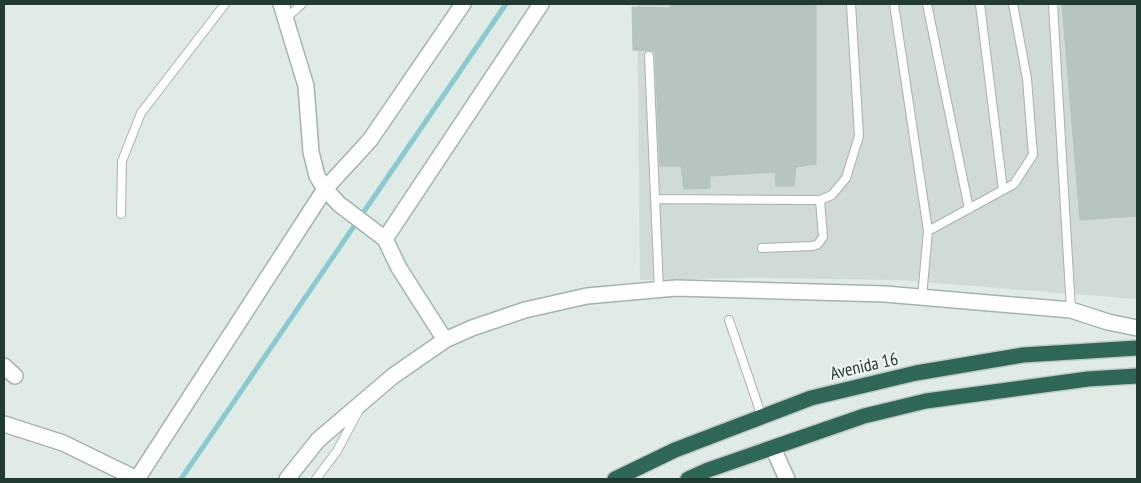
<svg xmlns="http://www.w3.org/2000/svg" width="1141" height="483" font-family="'PT Sans Narrow',sans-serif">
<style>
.built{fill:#cfdbd4}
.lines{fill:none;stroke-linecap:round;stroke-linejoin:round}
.stream{stroke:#8ac9cf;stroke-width:5}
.building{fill:#b6c6be;stroke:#b3c4bc}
.lane-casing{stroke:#a4b3ac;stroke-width:10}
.street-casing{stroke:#a4b3ac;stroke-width:18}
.secondary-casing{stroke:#a0b6ad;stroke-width:18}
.highway-casing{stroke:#c1c8c6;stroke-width:18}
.lane{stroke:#fff;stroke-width:8}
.street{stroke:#fff;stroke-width:15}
.secondary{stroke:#fff;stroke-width:15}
.highway{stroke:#2e6657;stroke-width:15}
.labels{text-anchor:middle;stroke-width:4;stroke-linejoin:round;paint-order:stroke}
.street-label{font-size:18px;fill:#223b32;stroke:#f1f8f4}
</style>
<rect width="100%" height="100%" fill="#e1ebe6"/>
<!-- built -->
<path class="built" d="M 637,4 L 1137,4 L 1137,299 L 898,280 L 753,278 L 640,280 Z"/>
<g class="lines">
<!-- stream -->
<path class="stream" d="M 181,479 L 506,4"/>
</g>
<!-- building -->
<path class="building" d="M 670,4 L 816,4 L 816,164 L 796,167 L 794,186 L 776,186 L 775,172 L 710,176 L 710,188 L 684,189 L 681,166 L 660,166 L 655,51 L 633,50 L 632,7 L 670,8 Z
M 1062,4 L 1137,4 L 1137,216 L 1080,220 Z"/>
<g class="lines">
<defs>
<path id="lane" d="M 894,4 L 928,231
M 927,4 L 969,209
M 980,4 L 1003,190
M 1053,4 L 1071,310
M 286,18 L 302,4
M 649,56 L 659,290
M 655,199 L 820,200 L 832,195 L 846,178 L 859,136 L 851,4
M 121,214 L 122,161 L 141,113 L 225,4
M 762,248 L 813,246 L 818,244 L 823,237 L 820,200
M 922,297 L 928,231 L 1014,184 L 1033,155 L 1027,79 L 1013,4
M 729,320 L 762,417
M 316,479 L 337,451 L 359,410"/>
<path id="street" d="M 385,239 L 541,4
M 4,366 L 15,376
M 4,424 L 63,443 L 137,479
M 773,448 L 787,479
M 137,479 L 325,189 L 370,140 L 463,4"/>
<path id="secondary" d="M 281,4 L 306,86 L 311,152 L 317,176 L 325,189 L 339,204 L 385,239 L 399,268 L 445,340
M 287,479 L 318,440 L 393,376 L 445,340 L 472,328 L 525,310 L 587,296 L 676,288 L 885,294 L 1071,310 L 1108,322 L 1137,328"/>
<path id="highway" d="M 615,479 L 675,450 L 811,398 L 916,373 L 1023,355 L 1137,348
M 688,479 L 708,470 L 864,416 L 926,401 L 1088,379 L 1137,376"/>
</defs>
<!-- lane casing -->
<use href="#lane" class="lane-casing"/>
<!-- street casing -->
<use href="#street" class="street-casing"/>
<!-- secondary casing -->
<use href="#secondary" class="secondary-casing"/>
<!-- highway casing -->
<use href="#highway" class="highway-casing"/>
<!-- lane -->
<use href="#lane" class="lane"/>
<!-- street -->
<use href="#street" class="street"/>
<!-- secondary -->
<use href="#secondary" class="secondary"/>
<!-- highway -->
<use href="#highway" class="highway"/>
</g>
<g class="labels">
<!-- street labels -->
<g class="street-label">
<text transform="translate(864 366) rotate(-13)" y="6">Avenida 16</text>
</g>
</g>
<!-- border -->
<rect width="1141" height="483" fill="none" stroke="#223b32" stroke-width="10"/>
</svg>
